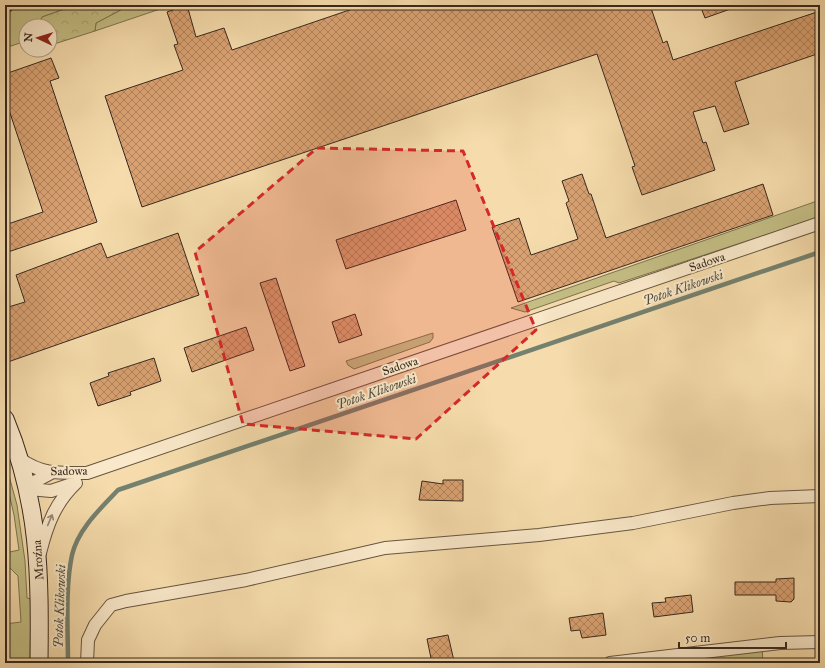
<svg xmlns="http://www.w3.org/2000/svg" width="825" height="668" font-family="'IM FELL Great Primer',serif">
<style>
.green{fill:#c4be84;stroke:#7e7452}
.forest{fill:url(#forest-crowns);stroke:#7e7452}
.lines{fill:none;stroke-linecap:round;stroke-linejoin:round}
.stream{stroke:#75816f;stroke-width:4.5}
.building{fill:url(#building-cross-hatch);stroke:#37291f}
.street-casing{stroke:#675642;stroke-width:14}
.secondary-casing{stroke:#37291f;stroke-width:19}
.street{stroke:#f9e8c9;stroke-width:12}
.secondary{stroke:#f9e8c9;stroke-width:17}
.rail{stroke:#37291f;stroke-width:3;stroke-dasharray:7 7;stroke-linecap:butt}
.oneway{stroke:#988874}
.marked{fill:#d62828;fill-opacity:0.2;stroke:#d62828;stroke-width:3;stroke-dasharray:8 5;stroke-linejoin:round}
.labels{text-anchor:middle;stroke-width:4;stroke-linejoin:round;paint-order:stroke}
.street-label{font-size:12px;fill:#37291f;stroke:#f9e8c9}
.water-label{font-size:13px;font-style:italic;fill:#514e40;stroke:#f9e8c9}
</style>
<defs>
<pattern id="forest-crowns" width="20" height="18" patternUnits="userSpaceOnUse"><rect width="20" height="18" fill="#c4be84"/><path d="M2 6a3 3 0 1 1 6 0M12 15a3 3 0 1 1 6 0" fill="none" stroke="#a9a372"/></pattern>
<pattern id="building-cross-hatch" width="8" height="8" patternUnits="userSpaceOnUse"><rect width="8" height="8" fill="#daa272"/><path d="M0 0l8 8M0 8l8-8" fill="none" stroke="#b2845d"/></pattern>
</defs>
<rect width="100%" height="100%" fill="#f6dcac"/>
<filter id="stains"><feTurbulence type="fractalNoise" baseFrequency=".005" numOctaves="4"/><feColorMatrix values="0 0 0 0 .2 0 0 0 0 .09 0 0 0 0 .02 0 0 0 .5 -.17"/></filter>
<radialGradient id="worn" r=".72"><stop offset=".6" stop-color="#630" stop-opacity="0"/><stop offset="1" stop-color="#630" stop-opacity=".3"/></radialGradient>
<!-- green -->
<path class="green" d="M 5,5 L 76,5 L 42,17 L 40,22 L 43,26 L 26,26 L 26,41 L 5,48 Z
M 130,5 L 172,5 L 95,31 L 96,23 Z
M 820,200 L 820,217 L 619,283 L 614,281 L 525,312 L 511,308 Z
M 433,333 L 433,338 L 430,342 L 354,369 L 348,365 L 346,361 Z
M 5,461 L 17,505 L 25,561 L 27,598 L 31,599 L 30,663 L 5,663 L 5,624 L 21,622 L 18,576 L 10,568 L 5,567 L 5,553 L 19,550 L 14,515 L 5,476 Z
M 762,645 L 763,663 L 610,663 Z"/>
<!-- forest -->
<path class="forest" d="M 76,5 L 130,5 L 96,23 L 95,31 L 51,45 L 50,26 L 43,26 L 40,22 L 42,17 Z"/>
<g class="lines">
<!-- stream -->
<path class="stream" d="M 68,663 C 68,629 65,588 72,555 C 78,529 101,508 118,490 L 820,252"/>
</g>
<!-- building -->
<path class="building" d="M 187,5 L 196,37 L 224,28 L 232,50 L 364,5 L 650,5 L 663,43 L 667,41 L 673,60 L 820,11 L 820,53 L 735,82 L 749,124 L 724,132 L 715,106 L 693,112 L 703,143 L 706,142 L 715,170 L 642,195 L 632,167 L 635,166 L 597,54 L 142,207 L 105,96 L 183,70 L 174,45 L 178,44 L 167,12 Z
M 700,5 L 736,5 L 736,7 L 705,18 Z
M 51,58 L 59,78 L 50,81 L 97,222 L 5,253 L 5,225 L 43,212 L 5,98 L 5,74 Z
M 582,174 L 589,194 L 591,194 L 606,238 L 763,184 L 773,215 L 518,302 L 492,227 L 519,218 L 531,255 L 578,239 L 566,203 L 569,201 L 562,181 Z
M 456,200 L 466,230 L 346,269 L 336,240 Z
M 178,233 L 199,295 L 5,363 L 5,308 L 25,302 L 16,275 L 101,243 L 107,258 Z
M 276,278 L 305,366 L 290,371 L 260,283 Z
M 355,314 L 362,335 L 339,343 L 332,322 Z
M 246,327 L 254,350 L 192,372 L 184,348 Z
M 154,358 L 161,381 L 130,392 L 131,395 L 98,406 L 90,383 L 109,376 L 108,373 Z
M 443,480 L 463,480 L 463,501 L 419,500 L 422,481 L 443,484 Z
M 794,578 L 794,599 L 791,602 L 776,601 L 776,595 L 735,595 L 735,582 L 776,582 L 776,579 Z
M 691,595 L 693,612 L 654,617 L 652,603 L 666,602 L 665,598 Z
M 603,613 L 606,635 L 582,638 L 580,630 L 571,631 L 569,618 Z
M 448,635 L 454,661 L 432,663 L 427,639 Z"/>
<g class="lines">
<defs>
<path id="street" d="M 20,459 C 43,475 59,473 87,473 L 820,223
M 29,489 L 51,491 L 72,484
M 29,489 L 36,481 L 51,473
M 40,553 C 47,525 55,503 76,483
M 87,663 L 88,640 L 95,625 L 111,605 L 126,601 L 246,580 L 385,548 L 539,535 L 633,523 L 733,503 L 770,498 L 820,496
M 610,663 L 780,643 L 820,642"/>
<path id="secondary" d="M 5,419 C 40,503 40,574 39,663"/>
</defs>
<!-- street casing -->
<use href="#street" class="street-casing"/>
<!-- secondary casing -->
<use href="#secondary" class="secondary-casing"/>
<!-- street -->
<use href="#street" class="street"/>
<!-- secondary -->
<use href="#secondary" class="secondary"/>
<!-- rail -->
<path class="rail" d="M 5,12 L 25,5"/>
</g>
<!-- one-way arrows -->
<defs><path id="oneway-shaft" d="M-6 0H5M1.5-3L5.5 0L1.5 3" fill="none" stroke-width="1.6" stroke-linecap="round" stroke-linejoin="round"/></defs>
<use class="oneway" href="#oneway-shaft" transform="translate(50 520) rotate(-67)"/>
<!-- marked area -->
<path class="marked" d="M 317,148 L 463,151 L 536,330 L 416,439 L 243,424 L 195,252 Z"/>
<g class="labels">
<!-- street labels -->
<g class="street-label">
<text transform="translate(707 262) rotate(-19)" y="4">Sadowa</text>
<text transform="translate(400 366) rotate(-18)" y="4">Sadowa</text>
<text transform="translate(69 471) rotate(-1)" y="4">Sadowa</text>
<text transform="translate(38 560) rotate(-94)" y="4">Mroźna</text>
</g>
<!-- water labels -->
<g class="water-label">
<text transform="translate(683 287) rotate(-19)" y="5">Potok Klikowski</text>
<text transform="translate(376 391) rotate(-19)" y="5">Potok Klikowski</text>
<text transform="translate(59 606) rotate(-88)" y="5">Potok Klikowski</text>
</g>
</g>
<!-- margin -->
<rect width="825" height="668" fill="none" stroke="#f6dcac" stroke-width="20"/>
<rect x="6" y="6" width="813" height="656" fill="none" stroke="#37291f" stroke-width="2"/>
<rect x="10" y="10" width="805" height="648" fill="none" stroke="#37291f"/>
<!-- north arrow -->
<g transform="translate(38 38) rotate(274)"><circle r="19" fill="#f9e8c9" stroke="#ab9c85"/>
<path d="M0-3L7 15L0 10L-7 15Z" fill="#8f2418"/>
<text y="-6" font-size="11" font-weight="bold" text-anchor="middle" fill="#37291f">N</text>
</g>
<!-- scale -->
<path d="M679 642v6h107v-6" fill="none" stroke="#37291f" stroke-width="2"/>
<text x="685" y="642" font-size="12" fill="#37291f" stroke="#f9e8c9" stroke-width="3" paint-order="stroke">50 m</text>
<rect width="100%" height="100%" filter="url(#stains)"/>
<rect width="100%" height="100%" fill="url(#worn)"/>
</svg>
